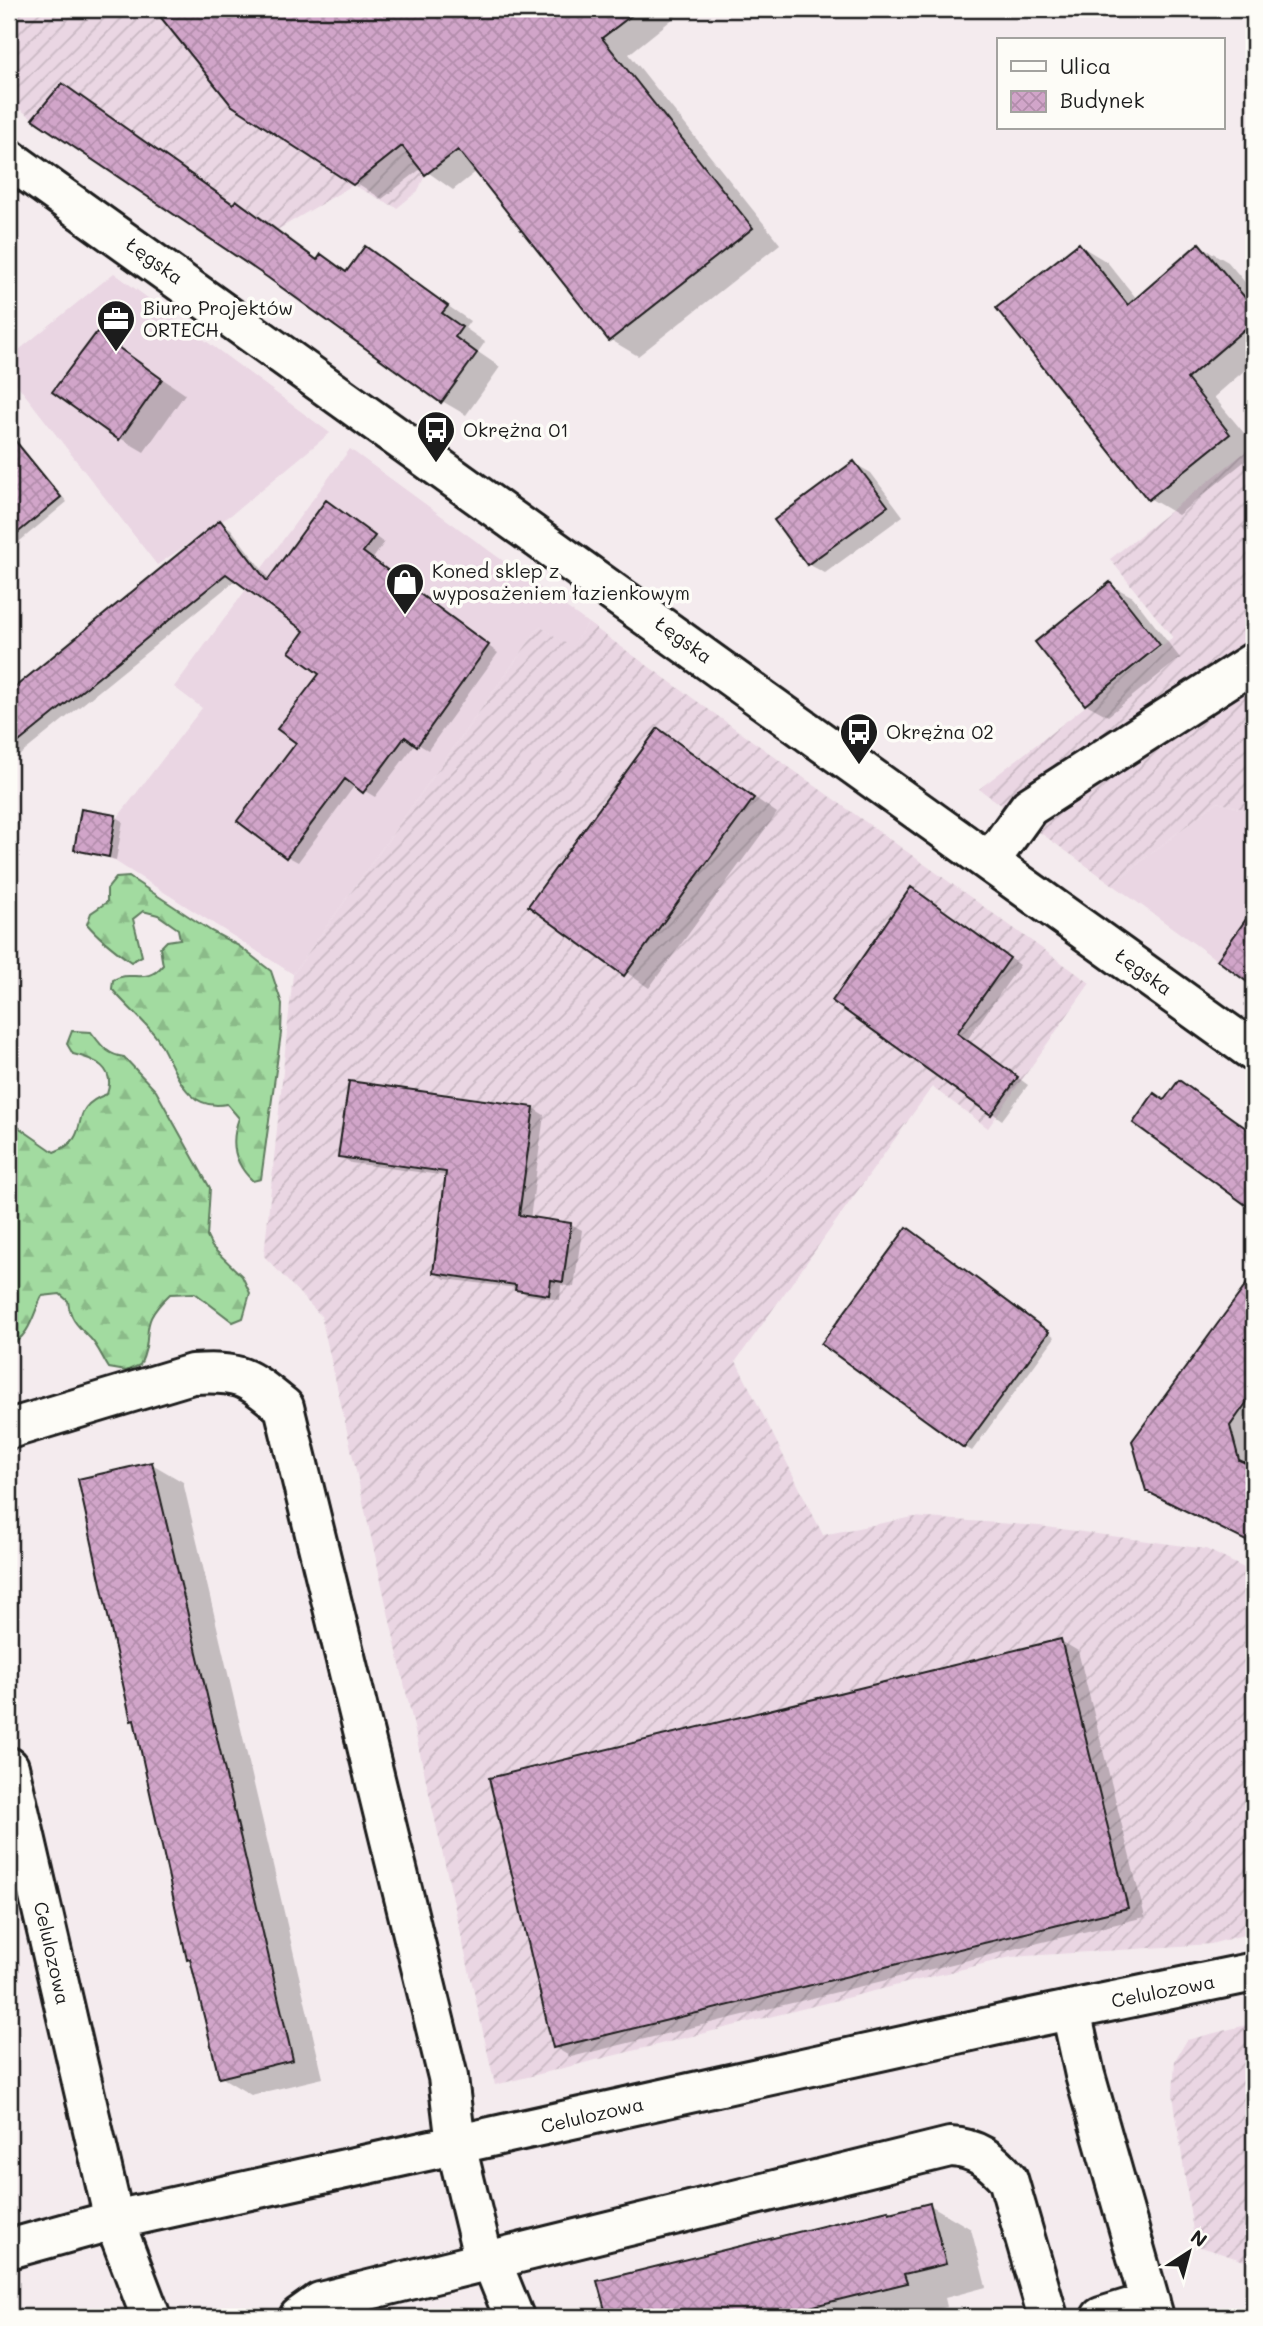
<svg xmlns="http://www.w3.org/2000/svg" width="1263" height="2326" font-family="Mali,sans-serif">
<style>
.built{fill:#ead6e3}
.industrial{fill:url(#industrial-furrows)}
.forest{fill:url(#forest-firs);stroke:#5f7c5e;stroke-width:2}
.shadow{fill:#0003}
.building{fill:url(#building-cross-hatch);stroke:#1c1c1c;stroke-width:2}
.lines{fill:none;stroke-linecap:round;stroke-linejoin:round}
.minor-casing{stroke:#1c1c1c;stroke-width:44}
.minor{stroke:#fdfcf7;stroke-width:38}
.labels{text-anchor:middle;stroke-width:7;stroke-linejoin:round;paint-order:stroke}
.street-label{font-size:19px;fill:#1c1c1c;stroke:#fdfcf7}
.poi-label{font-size:19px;fill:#1c1c1c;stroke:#fdfcf7;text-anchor:start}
</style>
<defs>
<pattern id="industrial-furrows" width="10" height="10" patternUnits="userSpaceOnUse" patternTransform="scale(1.75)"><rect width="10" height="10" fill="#ead6e3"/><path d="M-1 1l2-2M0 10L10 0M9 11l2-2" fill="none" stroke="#c8b7c2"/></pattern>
<pattern id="forest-firs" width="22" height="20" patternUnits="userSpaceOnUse" patternTransform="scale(1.75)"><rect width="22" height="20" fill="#a2dba0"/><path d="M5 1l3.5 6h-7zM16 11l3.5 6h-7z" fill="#8bbb89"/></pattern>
<pattern id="building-cross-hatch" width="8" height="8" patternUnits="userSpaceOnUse" patternTransform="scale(1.75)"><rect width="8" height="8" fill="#d1a5c9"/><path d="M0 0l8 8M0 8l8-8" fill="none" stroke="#b38dac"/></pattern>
</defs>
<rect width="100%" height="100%" fill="#f4ebee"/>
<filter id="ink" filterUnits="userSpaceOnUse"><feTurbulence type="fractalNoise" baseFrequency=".0143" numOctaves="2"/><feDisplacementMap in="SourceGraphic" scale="14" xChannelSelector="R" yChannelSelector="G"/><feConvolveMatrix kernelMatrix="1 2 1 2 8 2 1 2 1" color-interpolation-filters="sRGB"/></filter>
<g filter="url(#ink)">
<!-- built -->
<path class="built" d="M 114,273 L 330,433 L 231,515 L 157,565 L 9,374 L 9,358 Z
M 350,449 L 588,623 L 571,648 L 540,626 L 293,974 L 110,858 L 118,817 L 202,708 L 174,687 Z
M 1217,802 L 1254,812 L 1254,987 L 1112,884 Z"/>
<!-- industrial -->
<path class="industrial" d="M 9,9 L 640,9 L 425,175 L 418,191 L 397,208 L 353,185 L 277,230 L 250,266 L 9,102 Z
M 1254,445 L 1254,812 L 1217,802 L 1112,884 L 979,789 L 1173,638 L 1110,559 Z
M 588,623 L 1090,983 L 988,1128 L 932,1087 L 736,1361 L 823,1535 L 913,1517 L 1039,1526 L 1206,1549 L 1254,1573 L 1254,1932 L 1211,1944 L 1011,1957 L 495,2085 L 321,1316 L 264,1256 L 293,974 L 540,626 L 571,647 Z
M 1254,2023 L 1254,2264 L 1195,2245 L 1173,2095 L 1175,2060 L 1187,2040 Z"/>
<!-- forest -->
<path class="forest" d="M 129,877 L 211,931 L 239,946 L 271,971 L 282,1004 L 281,1033 L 261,1179 L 253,1181 C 233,1163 230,1142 239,1118 L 227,1104 C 183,1113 175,1065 157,1038 C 144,1020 126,1006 112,989 L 113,980 C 131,969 146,986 163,965 L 160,948 L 167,941 L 180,939 L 178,929 L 158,915 L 143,911 L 133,919 L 142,956 L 131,962 C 117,952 98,937 87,924 L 91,913 L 107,902 L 107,889 L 116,878 Z
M 72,1031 L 91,1032 C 101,1045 107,1055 124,1057 L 156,1091 L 210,1188 L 207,1237 L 212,1247 L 242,1276 L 250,1293 L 243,1318 L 233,1322 L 195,1293 L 170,1294 C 135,1327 156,1331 140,1365 L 126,1371 L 109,1368 C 103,1359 98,1346 90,1338 C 78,1326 70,1320 68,1301 L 60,1294 L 42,1296 C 34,1311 29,1340 9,1344 L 9,1097 L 11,1122 L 54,1152 C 97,1136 62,1110 107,1094 C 116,1068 95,1059 73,1054 L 67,1044 Z"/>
<!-- shadow -->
<path class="shadow" d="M 156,9 L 685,9 L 629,54 L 780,244 L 638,356 L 611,340 L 477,171 L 453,190 L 422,168 L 382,199 L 232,103 Z
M 63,85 L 235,204 L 260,216 L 319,260 L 322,256 L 348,272 L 365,249 L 470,321 L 465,328 L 485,342 L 478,352 L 500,367 L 466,415 L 442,401 Z
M 1079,245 L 1107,262 L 1137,299 L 1199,245 L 1228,262 L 1254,293 L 1254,362 L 1214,397 L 1254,445 L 1254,473 L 1245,461 L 1178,515 L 1149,498 Z
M 98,335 L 185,394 L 144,452 L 120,438 Z
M 9,433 L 67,502 L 9,550 Z
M 855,464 L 871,473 L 903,516 L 825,573 L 808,564 Z
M 337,509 L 384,543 L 372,560 L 498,653 L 428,750 L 416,743 L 375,797 L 355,785 L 298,862 L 287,856 L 299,743 L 321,673 L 307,630 L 237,579 L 20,755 L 9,749 L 9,695 L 221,522 L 231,529 L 270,580 Z
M 1254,518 L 1254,543 L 1242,527 Z
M 1111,585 L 1133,597 L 1180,658 L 1108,716 L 1086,704 Z
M 659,731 L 777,813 L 649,988 L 531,906 Z
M 115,816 L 123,821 L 116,860 L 76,849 Z
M 922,896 L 1020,965 L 967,1040 L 1028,1085 L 1002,1120 L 835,1000 Z
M 1180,1082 L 1254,1132 L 1254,1209 L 1135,1123 L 1166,1101 Z
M 533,1108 L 544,1115 L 530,1219 L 571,1224 L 582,1230 L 574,1287 L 561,1285 L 560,1300 L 528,1295 L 516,1288 L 445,1279 L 434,1272 L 448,1176 L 351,1163 L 340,1156 Z
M 915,1234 L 1055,1337 L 972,1451 L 965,1447 Z
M 1254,1277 L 1253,1439 L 1254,1545 L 1147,1490 L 1134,1441 Z
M 152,1464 L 183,1482 L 323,2078 L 251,2095 L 221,2077 L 136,1722 L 132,1720 Z
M 1061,1641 L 1078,1651 L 1145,1917 L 571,2057 L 554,2047 Z
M 930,2205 L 971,2229 L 986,2287 L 945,2298 L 947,2307 L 904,2317 L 601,2317 L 598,2307 L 888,2211 L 893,2214 Z"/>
<!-- building -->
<path class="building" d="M 154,9 L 640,9 L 602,38 L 753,228 L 609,341 L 458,150 L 425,175 L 402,146 L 353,185 L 231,105 Z
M 62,83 L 233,204 L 236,200 L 317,260 L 321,254 L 346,272 L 365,246 L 448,306 L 442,313 L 462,327 L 455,337 L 477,353 L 441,403 L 267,277 L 32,119 Z
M 1079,243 L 1128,305 L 1199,243 L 1254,308 L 1254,321 L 1187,379 L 1230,434 L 1148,500 L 996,308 Z
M 97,332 L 162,379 L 119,440 L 52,392 Z
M 9,433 L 61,497 L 9,540 Z
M 854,461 L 888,506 L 807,565 L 774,520 Z
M 326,500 L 375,536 L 363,552 L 489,645 L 417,746 L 405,737 L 363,793 L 345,779 L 286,858 L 237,821 L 296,743 L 277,729 L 319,674 L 289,652 L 304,631 L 226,574 L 9,750 L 9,692 L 220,520 L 267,581 Z
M 1110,582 L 1160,645 L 1085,705 L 1035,642 Z
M 658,728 L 754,798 L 624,976 L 528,906 Z
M 81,809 L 116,815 L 109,857 L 74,850 Z
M 911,887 L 1010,958 L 957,1033 L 1018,1077 L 991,1115 L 832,1001 Z
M 1254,908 L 1254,987 L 1217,960 Z
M 1179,1080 L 1254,1134 L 1254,1211 L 1133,1123 L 1154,1093 L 1164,1100 Z
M 349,1081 L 534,1107 L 519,1215 L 571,1223 L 563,1282 L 551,1280 L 549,1295 L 515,1290 L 516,1285 L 433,1273 L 446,1172 L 338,1157 Z
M 907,1227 L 1049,1332 L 964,1448 L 821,1344 Z
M 1254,1274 L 1254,1392 L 1230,1426 L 1239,1460 L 1254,1467 L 1254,1545 L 1146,1491 L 1132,1441 Z
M 152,1462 L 293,2060 L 219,2078 L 190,1959 L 187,1960 L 134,1720 L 131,1721 L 78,1479 Z
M 1061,1639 L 1128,1908 L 553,2048 L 489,1778 Z
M 930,2203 L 946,2264 L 904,2274 L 907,2283 L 769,2317 L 607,2317 L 597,2281 L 888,2210 L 889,2213 Z"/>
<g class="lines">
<defs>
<path id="minor" d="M 9,159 L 1254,1052
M 990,861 L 1029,807 L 1254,662
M 9,1429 L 192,1374 C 241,1371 247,1377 284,1407 L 448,2077 L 456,2145 L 484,2261
M 9,1767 L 114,2220 L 151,2317
M 1071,2011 L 1085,2075 L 1154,2317
M 9,2249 L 114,2220 L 1007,2023 L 1254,1972
M 491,2260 L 514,2317
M 299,2317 L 320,2302 L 950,2147 C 976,2148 992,2160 1008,2179 L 1048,2317
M 1101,2317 L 1150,2302"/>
</defs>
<!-- minor casing -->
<use href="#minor" class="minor-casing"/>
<!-- minor -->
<use href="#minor" class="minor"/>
</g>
</g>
<!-- icons -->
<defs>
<symbol id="office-pin" viewBox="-11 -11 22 30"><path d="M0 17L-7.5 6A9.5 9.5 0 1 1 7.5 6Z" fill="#1c1c1c" stroke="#fdfcf7"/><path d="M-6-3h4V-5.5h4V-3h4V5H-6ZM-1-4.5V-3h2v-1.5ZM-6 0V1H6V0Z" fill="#fff"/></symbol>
<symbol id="bus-pin" viewBox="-11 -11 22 30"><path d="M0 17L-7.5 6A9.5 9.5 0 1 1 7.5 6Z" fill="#1c1c1c" stroke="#fdfcf7"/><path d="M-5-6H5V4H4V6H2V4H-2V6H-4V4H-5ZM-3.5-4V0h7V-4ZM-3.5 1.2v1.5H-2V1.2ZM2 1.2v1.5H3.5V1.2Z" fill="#fff"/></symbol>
<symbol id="shop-pin" viewBox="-11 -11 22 30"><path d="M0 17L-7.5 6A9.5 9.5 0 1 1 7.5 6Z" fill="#1c1c1c" stroke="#fdfcf7"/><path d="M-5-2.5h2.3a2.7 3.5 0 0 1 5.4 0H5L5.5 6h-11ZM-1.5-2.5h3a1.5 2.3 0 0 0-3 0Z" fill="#fff"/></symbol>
</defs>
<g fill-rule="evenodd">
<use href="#office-pin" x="94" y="297" width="44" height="60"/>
<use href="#bus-pin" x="414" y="408" width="44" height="60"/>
<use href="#shop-pin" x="383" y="560" width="44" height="60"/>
<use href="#bus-pin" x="837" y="710" width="44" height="60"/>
</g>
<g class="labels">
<!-- street labels -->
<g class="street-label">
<text transform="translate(155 261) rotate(36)" y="7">Łęgska</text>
<text transform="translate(684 640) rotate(36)" y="7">Łęgska</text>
<text transform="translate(1144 972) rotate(36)" y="7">Łęgska</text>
<text transform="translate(52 1953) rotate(77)" y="7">Celulozowa</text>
<text transform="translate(1163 1991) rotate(-11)" y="7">Celulozowa</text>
<text transform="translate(592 2115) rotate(-13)" y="7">Celulozowa</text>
</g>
<!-- poi labels -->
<g class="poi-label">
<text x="143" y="315">Biuro Projektów<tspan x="143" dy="22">ORTECH</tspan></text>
<text x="463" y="437">Okrężna 01</text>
<text x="432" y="578">Koned sklep z<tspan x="432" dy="22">wyposażeniem łazienkowym</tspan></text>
<text x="886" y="739">Okrężna 02</text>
</g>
</g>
<!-- margin -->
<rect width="1263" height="2326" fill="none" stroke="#fdfcf7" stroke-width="35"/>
<rect x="18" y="18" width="1228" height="2291" fill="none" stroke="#1c1c1c" stroke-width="2.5" filter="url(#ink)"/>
<!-- legend -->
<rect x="997" y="38" width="228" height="91" fill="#fdfcf7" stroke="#a3a29f" stroke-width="2"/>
<rect x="1011" y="61" width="35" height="10" fill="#fdfcf7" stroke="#a3a29f" stroke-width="2"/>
<text x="1060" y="74" font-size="21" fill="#1c1c1c">Ulica</text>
<rect x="1011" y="91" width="35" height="21" fill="url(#building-cross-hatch)" stroke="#a3a29f" stroke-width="2"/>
<text x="1060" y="108" font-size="21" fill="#1c1c1c">Budynek</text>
<!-- north arrow -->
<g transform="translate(1189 2252) rotate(36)" stroke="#fdfcf7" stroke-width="5" paint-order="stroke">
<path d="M0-5L12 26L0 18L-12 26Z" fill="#1c1c1c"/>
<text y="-10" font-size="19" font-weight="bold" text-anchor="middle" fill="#1c1c1c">N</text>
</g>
</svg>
